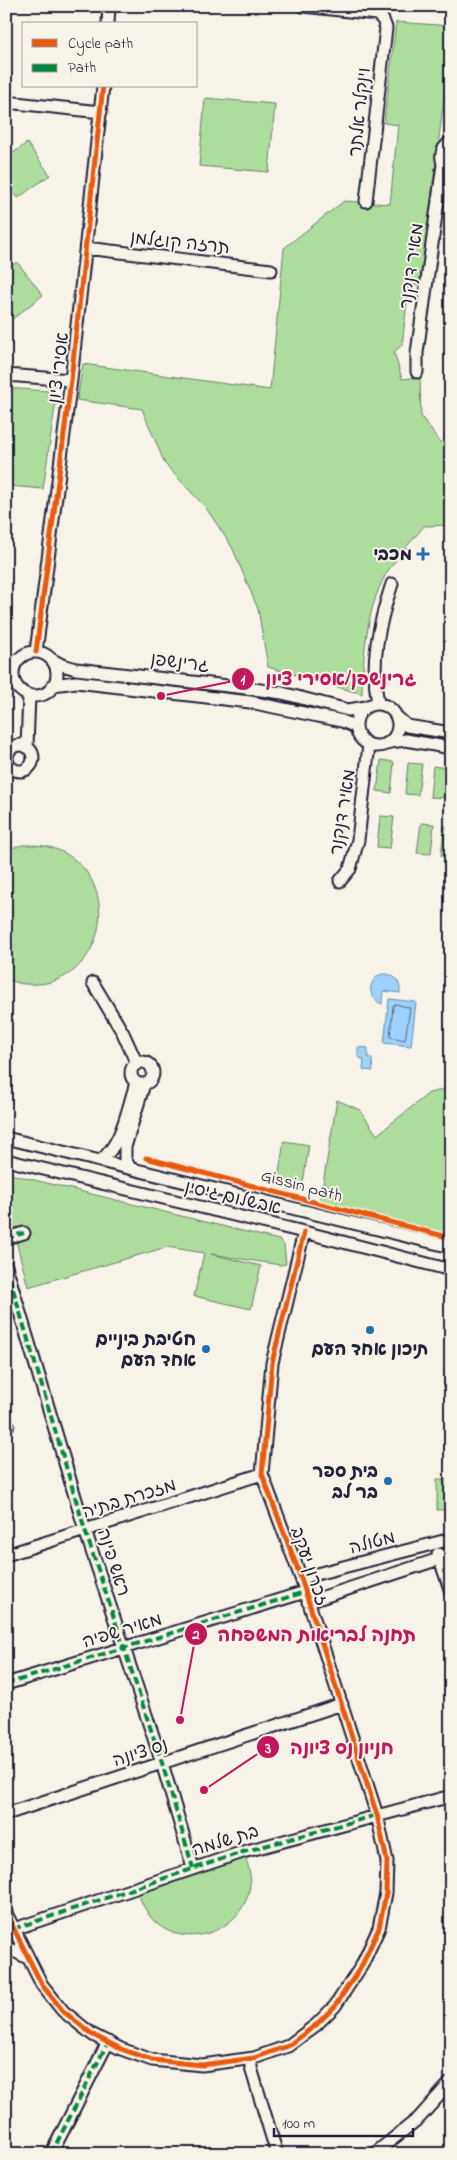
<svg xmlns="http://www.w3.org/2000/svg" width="457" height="2160" font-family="'Indie Flower','Playpen Sans Hebrew',sans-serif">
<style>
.green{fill:#addd9d;stroke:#68806c}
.water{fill:#9ed2fc;stroke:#6c8caf}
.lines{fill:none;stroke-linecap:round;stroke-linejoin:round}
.shore{stroke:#546888;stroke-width:1}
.minor-casing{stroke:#22223b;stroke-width:15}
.minor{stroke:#f7f3e8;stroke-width:11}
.quiet{stroke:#00873e;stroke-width:4;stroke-dasharray:8 4;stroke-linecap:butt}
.cycleway-casing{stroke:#f7f3e8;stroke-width:8}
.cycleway{stroke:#e8590c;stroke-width:5}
.poi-dot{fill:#1f6fb2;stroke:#f7f3e8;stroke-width:2}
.labels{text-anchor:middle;stroke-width:4;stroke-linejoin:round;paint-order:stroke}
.street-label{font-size:18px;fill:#22223b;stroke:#f7f3e8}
.poi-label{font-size:18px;font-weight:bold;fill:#22223b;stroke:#f7f3e8;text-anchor:end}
.leader{fill:none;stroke:#c2185b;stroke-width:2}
.callout-dot{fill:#c2185b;stroke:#f7f3e8;stroke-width:2}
.mark-label{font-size:15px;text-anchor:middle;font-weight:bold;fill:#fff}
.callout-label{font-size:19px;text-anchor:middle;font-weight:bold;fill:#c2185b;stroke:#f7f3e8;stroke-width:4;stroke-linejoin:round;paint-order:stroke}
</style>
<rect width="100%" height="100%" fill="#f7f3e8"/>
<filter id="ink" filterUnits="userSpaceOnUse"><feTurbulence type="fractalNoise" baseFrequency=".02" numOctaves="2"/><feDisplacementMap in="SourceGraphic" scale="10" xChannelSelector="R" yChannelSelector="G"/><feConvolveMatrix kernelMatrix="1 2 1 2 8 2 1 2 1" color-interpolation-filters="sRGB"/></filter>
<g filter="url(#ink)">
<!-- green -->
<path class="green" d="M 396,22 L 451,26 L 451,45 L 420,285 L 409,285 L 402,345 L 394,352 L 402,379 L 420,377 L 421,416 L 439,441 L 451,448 L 451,525 L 424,526 C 413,540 400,553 390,568 C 367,601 363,655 362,694 L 268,667 L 258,609 L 232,547 L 206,508 L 165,464 L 142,409 L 77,400 L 83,364 L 270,390 L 284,248 L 344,201 L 390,204 L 398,125 L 384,123 Z
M 205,98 L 275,104 L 269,172 L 199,166 Z
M 27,143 L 50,175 L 18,198 L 6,182 L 6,158 Z
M 17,262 L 43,295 L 10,321 L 6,315 L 6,270 Z
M 6,388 L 48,391 L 56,400 L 43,489 L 9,486 L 6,509 Z
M 381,760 L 394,762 L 391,793 L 377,791 Z
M 408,763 L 422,764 L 418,795 L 405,794 Z
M 433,766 L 447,768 L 443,798 L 430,797 Z
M 380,816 L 394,817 L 390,848 L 377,847 Z
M 421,823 L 434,824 L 431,854 L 417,853 Z
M 444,826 L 451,827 L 451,857 L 441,856 Z
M 22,845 C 30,845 38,845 45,846 C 130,865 110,992 25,984 C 19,984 12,981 6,979 L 6,850 Z
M 451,1088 L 451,1237 L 320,1201 L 337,1100 L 360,1110 L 377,1135 L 429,1093 Z
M 284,1141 L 309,1145 L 302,1189 L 277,1185 Z
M 6,1173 L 279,1240 L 284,1245 L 286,1264 L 280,1265 L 211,1254 L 261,1266 L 251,1309 L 194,1296 L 204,1253 L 167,1247 L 28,1287 L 6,1202 Z
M 437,1479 L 451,1479 L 451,1510 L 437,1510 Z
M 243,1852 C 247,1862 252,1874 250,1885 C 245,1933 178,1955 149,1915 C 143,1907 139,1896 135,1887 Z"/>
<!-- water -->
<path class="water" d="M 382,974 C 394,973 401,981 400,993 L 383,991 L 382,1004 C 367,998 367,980 382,974 Z
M 389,999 L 416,1002 L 411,1046 L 384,1043 Z
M 358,1047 L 368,1048 L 368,1057 L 372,1059 L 373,1071 L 363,1070 L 364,1060 L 358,1057 Z"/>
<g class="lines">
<!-- shore -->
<path class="shore" d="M 396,1004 L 410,1008 L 405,1040 L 390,1037 L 393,1006 Z"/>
<defs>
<path id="minor" d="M 303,6 L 377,14 L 383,20 L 386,28 L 366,201
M 108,24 L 109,6
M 6,102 L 101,112
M 451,142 C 438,150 439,164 451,172
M 86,248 L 271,270
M 417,372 L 417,353 L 443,164
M 6,375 L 71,380
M 36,652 L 71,380 L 103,86
M13 674a22 22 0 1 1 44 0a22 22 0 1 1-44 0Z
M 51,659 L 62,665 L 76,669 L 246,688 L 282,693 L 348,710 L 366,707
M 53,685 L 76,682 L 250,702 L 342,721 L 356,727
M356 725a21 21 0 1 1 42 0a21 21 0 1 1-42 0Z
M 378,704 C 370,662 379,623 392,584
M 397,717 L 407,726 L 451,733
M 390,742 L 406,740 L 451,748
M7 758a13 13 0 1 1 26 0a13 13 0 1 1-26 0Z
M 27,747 L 29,695
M 340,881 L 350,869 L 358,840 L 369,745
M 93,983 L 123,1033 L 137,1064
M131 1073a11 11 0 1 1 22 0a11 11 0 1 1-22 0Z
M 6,1138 L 451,1247
M 6,1160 L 304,1232 L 451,1270
M 100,1161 C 123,1143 127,1110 136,1083
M 130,1168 L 125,1159 L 125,1147 L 144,1084
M 6,1238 L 24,1233
M 6,1266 L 85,1530 L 162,1763 L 193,1868
M 6,1425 L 8,1425
M 438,1554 L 451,1592
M 6,1555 L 262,1474
M 301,1578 L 451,1539
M 308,1602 L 451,1555
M 6,1684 L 305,1592
M 6,1814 L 342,1704
M 6,1913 L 42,1985 L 63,2011 L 93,2035 L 121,2049 L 152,2060 L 202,2065 L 254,2058 L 288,2046 L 316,2025 L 335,2006 L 362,1965 L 379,1928 L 386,1893 L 387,1861 L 377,1815 L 301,1578 L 262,1474 L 272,1363 L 304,1232
M 8,1931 L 243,1852 L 451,1796
M 6,1947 L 26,1957
M 254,2058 L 251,2062 L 251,2068 L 277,2154
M 51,2154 L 108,2042
M 374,2154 L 419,2118 L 451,2082"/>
</defs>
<!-- minor casing -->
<use href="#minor" class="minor-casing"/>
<!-- minor -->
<use href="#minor" class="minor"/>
<!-- quiet -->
<path class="quiet" d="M 6,1238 L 24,1233
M 6,1266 L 85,1530 L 162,1763 L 193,1868
M 6,1684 L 305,1592
M 13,1929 L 243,1852 L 377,1815
M 51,2154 L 108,2042"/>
<defs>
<path id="cycleway" d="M 36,652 L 71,380 L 103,86
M 146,1158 L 451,1238
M 6,1913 L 42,1985 L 63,2011 L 93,2035 L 121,2049 L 152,2060 L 202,2065 L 254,2058 L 288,2046 L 316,2025 L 335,2006 L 362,1965 L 379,1928 L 386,1893 L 387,1861 L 377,1815 L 301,1578 L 262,1474 L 272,1363 L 304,1232"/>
</defs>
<!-- cycleway casing -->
<use href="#cycleway" class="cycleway-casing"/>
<!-- cycleway -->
<use href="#cycleway" class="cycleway"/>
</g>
</g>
<!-- markers -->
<g class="poi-dot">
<path d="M420.5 546.5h5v5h5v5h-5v5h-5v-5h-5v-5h5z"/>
<circle cx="370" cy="1330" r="5"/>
<circle cx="206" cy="1349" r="5"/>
<circle cx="388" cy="1481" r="5"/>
</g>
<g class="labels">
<!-- street labels -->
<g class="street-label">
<text transform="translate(359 112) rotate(-84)" y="6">וינקלר אלתר</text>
<text transform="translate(180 242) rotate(6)" y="6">תרזה קוגלמן</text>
<text transform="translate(411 266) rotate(-82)" y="6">מאיר דנקנר</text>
<text transform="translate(58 368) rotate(-83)" y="6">אסירי ציון</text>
<text transform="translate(180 662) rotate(7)" y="6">גרינשפן</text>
<text transform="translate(342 812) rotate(-81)" y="6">מאיר דנקנר</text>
<text transform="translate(302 1185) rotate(15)" y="6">Gissin path</text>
<text transform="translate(233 1197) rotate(13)" y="6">אבשלום גיסין</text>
<text transform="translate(129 1498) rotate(-17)" y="6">מזכרת בתיה</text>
<text transform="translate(372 1542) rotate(-15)" y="6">מטולה</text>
<text transform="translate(114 1562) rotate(72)" y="6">ראש פינה</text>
<text transform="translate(310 1566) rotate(71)" y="6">זכרון יעקב</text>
<text transform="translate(122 1630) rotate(-17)" y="6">מאיר שפיה</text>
<text transform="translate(140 1752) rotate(-18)" y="6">נס ציונה</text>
<text transform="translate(225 1840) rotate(-17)" y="6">בת שלמה</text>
</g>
<!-- poi labels -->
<g class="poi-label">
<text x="412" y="560">מכבי</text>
<text x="196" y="1345">חטיבת ביניים<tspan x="196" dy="21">אחד העם</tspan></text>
<text x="370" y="1355" text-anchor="middle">תיכון אחד העם</text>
<text x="378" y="1477">בית ספר<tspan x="378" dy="21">בר לב</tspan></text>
</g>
</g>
<!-- callouts -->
<path class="leader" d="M161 696L243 679M180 1720L196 1634M204 1790L268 1747"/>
<g class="callout-dot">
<circle cx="161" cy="696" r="5"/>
<circle cx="180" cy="1720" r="5"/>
<circle cx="204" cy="1790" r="5"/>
<circle cx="243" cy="679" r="12"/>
<circle cx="196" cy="1634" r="12"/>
<circle cx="268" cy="1747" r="12"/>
</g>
<g class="mark-label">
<text x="243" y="684">1</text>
<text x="196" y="1639">2</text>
<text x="268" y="1753">3</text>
</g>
<g class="callout-label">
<text x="341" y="685">גרינשפן/אסירי ציון</text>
<text x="317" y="1641">תחנה לבריאות המשפחה</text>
<text x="342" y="1754">חניון נס ציונה</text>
</g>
<!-- margin -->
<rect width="457" height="2160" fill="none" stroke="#f7f3e8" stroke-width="25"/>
<rect x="12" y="12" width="432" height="2135" fill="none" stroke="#22223b" stroke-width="2" filter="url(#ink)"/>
<!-- legend -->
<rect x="22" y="22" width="175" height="65" fill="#f7f3e8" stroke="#a29fa3"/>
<rect x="32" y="39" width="25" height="8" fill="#e8590c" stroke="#a29fa3"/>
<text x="68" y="48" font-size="15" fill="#22223b">Cycle path</text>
<rect x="32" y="64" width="25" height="8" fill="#00873e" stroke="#a29fa3"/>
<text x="68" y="72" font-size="15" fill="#22223b">Path</text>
<!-- scale -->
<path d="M274 2128v8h139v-8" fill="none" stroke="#22223b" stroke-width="2.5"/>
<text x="282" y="2128" font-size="15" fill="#22223b" stroke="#f7f3e8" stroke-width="4" paint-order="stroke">100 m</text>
</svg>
